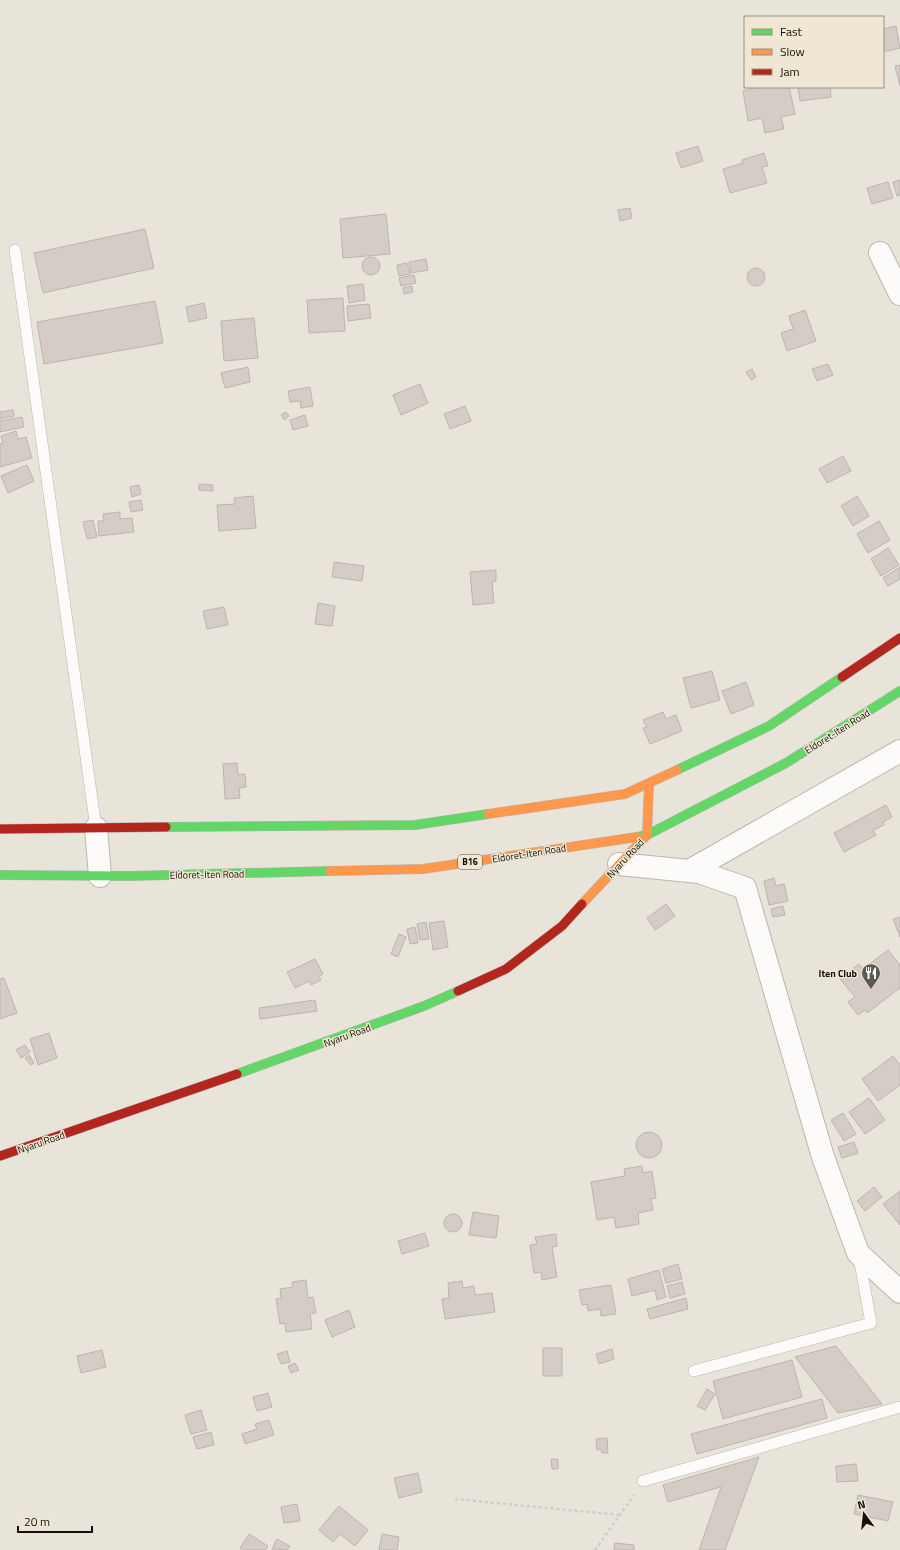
<svg xmlns="http://www.w3.org/2000/svg" width="900" height="1550" font-family="'Titillium Web',sans-serif">
<style>
.building{fill:#d5cdc5;stroke:#bab5ad}
.lines{fill:none;stroke-linecap:round;stroke-linejoin:round}
.lane-casing{stroke:#bab6ae;stroke-width:12}
.street-casing{stroke:#bab6ae;stroke-width:24}
.fast-casing{stroke:#bab6ae;stroke-width:10}
.slow-casing{stroke:#bab6ae;stroke-width:10}
.jam-casing{stroke:#bab6ae;stroke-width:10}
.path{stroke:#cfcdca;stroke-width:2.5;stroke-dasharray:3 3;stroke-linecap:butt}
.lane{stroke:#fcfbf9;stroke-width:11}
.street{stroke:#fcfbf9;stroke-width:22}
.fast{stroke:#63d668;stroke-width:9}
.slow{stroke:#ff974d;stroke-width:9}
.jam{stroke:#b3261e;stroke-width:9}
.labels{text-anchor:middle;stroke-width:3;stroke-linejoin:round;paint-order:stroke}
.shield{fill:#efe7d4;stroke:#545046;stroke-width:1}
.shield-label{font-size:9px;font-weight:bold;fill:#121009}
.street-label{font-size:10px;fill:#121009;stroke:#efe7d4}
.poi-label{font-size:10px;font-weight:bold;fill:#121009;stroke:#efe7d4;text-anchor:end}
</style>
<rect width="100%" height="100%" fill="#e9e4da"/>
<!-- building -->
<path class="building" d="M 896,26 L 900,48 L 883,52 L 883,29 Z
M 900,65 L 900,86 L 895,66 Z
M 757,87 L 789,87 L 795,114 L 781,117 L 784,129 L 765,133 L 762,118 L 748,121 L 743,91 Z
M 798,87 L 830,87 L 831,97 L 800,101 Z
M 698,146 L 703,161 L 681,168 L 676,153 Z
M 764,153 L 768,166 L 762,167 L 767,183 L 730,193 L 723,169 L 743,163 L 742,160 Z
M 900,180 L 900,195 L 897,196 L 893,182 Z
M 888,182 L 893,198 L 872,204 L 867,188 Z
M 630,208 L 632,218 L 620,221 L 618,210 Z
M 386,214 L 390,254 L 343,258 L 340,219 Z
M 145,229 L 154,268 L 43,293 L 34,253 Z
M362 266a9 9 0 1 1 18 0a9 9 0 1 1-18 0Z
M 426,259 L 428,270 L 411,273 L 409,262 Z
M 407,263 L 410,274 L 399,276 L 397,265 Z
M747 277a9 9 0 1 1 18 0a9 9 0 1 1-18 0Z
M 414,275 L 416,283 L 401,286 L 399,278 Z
M 363,284 L 365,300 L 349,303 L 347,286 Z
M 412,286 L 413,292 L 404,294 L 403,288 Z
M 343,298 L 345,331 L 309,333 L 307,300 Z
M 155,301 L 163,343 L 44,364 L 37,322 Z
M 204,303 L 207,318 L 189,322 L 186,307 Z
M 369,304 L 371,318 L 348,321 L 347,306 Z
M 805,310 L 816,341 L 787,351 L 781,333 L 793,329 L 789,316 Z
M 254,318 L 258,358 L 224,361 L 221,321 Z
M 828,364 L 833,375 L 817,381 L 812,369 Z
M 248,367 L 250,382 L 225,388 L 221,373 Z
M 752,369 L 756,377 L 751,380 L 746,372 Z
M 420,384 L 428,403 L 401,415 L 393,395 Z
M 310,387 L 313,406 L 301,408 L 300,401 L 290,402 L 288,391 Z
M 465,406 L 471,421 L 450,429 L 444,414 Z
M 13,410 L 14,416 L 0,419 L 0,412 Z
M 286,412 L 289,416 L 284,420 L 281,415 Z
M 305,415 L 308,426 L 293,430 L 290,420 Z
M 22,417 L 24,427 L 0,432 L 0,421 Z
M 16,431 L 18,439 L 26,437 L 32,458 L 0,467 L 0,444 L 3,443 L 1,436 Z
M 843,456 L 851,471 L 827,483 L 819,469 Z
M 27,465 L 34,481 L 8,493 L 1,476 Z
M 199,484 L 213,485 L 213,491 L 199,490 Z
M 139,485 L 141,494 L 132,497 L 130,487 Z
M 253,496 L 256,528 L 219,531 L 217,505 L 235,504 L 234,498 Z
M 857,496 L 869,516 L 853,526 L 841,506 Z
M 141,500 L 143,510 L 131,512 L 129,502 Z
M 120,512 L 120,519 L 132,518 L 134,532 L 99,536 L 98,521 L 104,521 L 103,514 Z
M 93,520 L 97,537 L 87,539 L 83,522 Z
M 879,521 L 890,540 L 868,553 L 857,534 Z
M 888,548 L 899,565 L 881,576 L 871,559 Z
M 334,562 L 364,566 L 362,581 L 332,577 Z
M 900,567 L 900,579 L 888,586 L 883,578 Z
M 496,570 L 496,581 L 492,582 L 494,603 L 473,605 L 470,572 Z
M 318,603 L 335,606 L 332,626 L 315,624 Z
M 224,607 L 228,625 L 207,629 L 203,611 Z
M 712,671 L 720,700 L 691,708 L 683,678 Z
M 746,682 L 754,705 L 731,714 L 722,691 Z
M 663,712 L 666,719 L 676,715 L 682,731 L 650,744 L 643,728 L 647,727 L 643,720 Z
M 237,763 L 238,775 L 245,774 L 246,787 L 239,788 L 240,798 L 225,799 L 223,764 Z
M 886,805 L 892,817 L 883,822 L 884,825 L 873,830 L 876,835 L 844,852 L 834,833 Z
M 774,878 L 776,886 L 784,884 L 788,901 L 769,905 L 764,881 Z
M 666,904 L 675,916 L 655,930 L 647,918 Z
M 783,906 L 785,915 L 773,917 L 771,909 Z
M 900,917 L 900,937 L 893,919 Z
M 444,921 L 448,947 L 433,950 L 429,923 Z
M 426,922 L 429,939 L 420,940 L 417,924 Z
M 415,927 L 418,943 L 410,944 L 407,929 Z
M 399,934 L 406,937 L 398,957 L 391,954 Z
M 888,950 L 900,965 L 900,988 L 867,1013 L 865,1010 L 858,1015 L 848,1002 L 855,997 L 840,979 L 859,964 L 863,969 Z
M 315,959 L 323,974 L 319,976 L 321,980 L 311,985 L 309,981 L 295,988 L 287,972 Z
M 4,978 L 17,1013 L 0,1019 L 0,979 Z
M 315,1000 L 317,1011 L 260,1019 L 259,1008 Z
M 49,1033 L 57,1058 L 38,1065 L 30,1039 Z
M 25,1045 L 30,1052 L 21,1058 L 16,1050 Z
M 29,1055 L 34,1063 L 31,1065 L 25,1058 Z
M 893,1056 L 900,1065 L 900,1085 L 878,1101 L 862,1079 Z
M 869,1098 L 885,1120 L 865,1134 L 849,1112 Z
M 843,1113 L 856,1134 L 844,1141 L 831,1120 Z
M636 1145a13 13 0 1 1 26 0a13 13 0 1 1-26 0Z
M 854,1142 L 858,1153 L 842,1158 L 838,1147 Z
M 642,1166 L 643,1173 L 652,1171 L 656,1198 L 651,1199 L 653,1210 L 638,1213 L 639,1224 L 616,1228 L 614,1217 L 597,1220 L 591,1182 L 625,1176 L 624,1169 Z
M 874,1187 L 882,1197 L 865,1211 L 857,1201 Z
M 900,1191 L 900,1225 L 883,1204 Z
M 473,1212 L 499,1216 L 496,1238 L 469,1235 Z
M444 1223a9 9 0 1 1 18 0a9 9 0 1 1-18 0Z
M 425,1233 L 429,1246 L 402,1254 L 398,1241 Z
M 556,1234 L 557,1246 L 552,1247 L 557,1277 L 542,1280 L 541,1272 L 534,1273 L 530,1245 L 537,1244 L 535,1237 Z
M 678,1264 L 682,1279 L 666,1283 L 662,1269 Z
M 659,1270 L 666,1297 L 657,1300 L 655,1290 L 632,1296 L 628,1279 Z
M 306,1280 L 308,1298 L 313,1297 L 316,1313 L 310,1314 L 312,1329 L 286,1332 L 285,1323 L 280,1324 L 276,1299 L 281,1298 L 280,1289 L 293,1287 L 292,1282 Z
M 462,1281 L 463,1288 L 474,1286 L 475,1295 L 492,1293 L 495,1312 L 445,1319 L 442,1299 L 449,1298 L 448,1283 Z
M 682,1282 L 685,1294 L 670,1298 L 667,1286 Z
M 611,1285 L 616,1314 L 601,1316 L 600,1309 L 588,1311 L 587,1304 L 582,1305 L 579,1290 Z
M 686,1298 L 688,1309 L 650,1319 L 647,1309 Z
M 349,1310 L 355,1327 L 332,1337 L 325,1320 Z
M 836,1346 L 882,1404 L 838,1413 L 795,1357 Z
M 543,1348 L 562,1348 L 562,1376 L 543,1376 Z
M 612,1349 L 614,1359 L 599,1364 L 596,1354 Z
M 102,1350 L 106,1367 L 81,1373 L 77,1356 Z
M 287,1351 L 290,1362 L 281,1364 L 277,1354 Z
M 792,1360 L 802,1397 L 723,1419 L 713,1381 Z
M 295,1363 L 299,1370 L 291,1373 L 288,1366 Z
M 707,1389 L 715,1394 L 705,1410 L 697,1406 Z
M 268,1393 L 272,1407 L 257,1411 L 253,1397 Z
M 822,1399 L 827,1418 L 697,1454 L 691,1434 Z
M 201,1410 L 207,1430 L 191,1434 L 185,1415 Z
M 269,1420 L 274,1435 L 245,1444 L 242,1434 L 257,1429 L 255,1424 Z
M 211,1432 L 214,1445 L 197,1449 L 193,1437 Z
M 607,1438 L 608,1453 L 602,1453 L 601,1449 L 597,1450 L 596,1439 Z
M 759,1457 L 725,1550 L 699,1550 L 721,1487 L 668,1502 L 663,1485 Z
M 551,1459 L 558,1459 L 558,1469 L 552,1469 Z
M 856,1464 L 858,1481 L 837,1482 L 836,1466 Z
M 418,1473 L 422,1492 L 399,1498 L 394,1478 Z
M 858,1495 L 893,1502 L 888,1521 L 854,1514 Z
M 297,1504 L 300,1521 L 284,1523 L 281,1507 Z
M 339,1506 L 368,1530 L 355,1546 L 340,1534 L 333,1542 L 319,1530 Z
M 249,1534 L 268,1546 L 265,1550 L 244,1550 L 240,1548 Z
M 382,1534 L 399,1537 L 397,1550 L 379,1550 Z
M 277,1539 L 290,1546 L 287,1550 L 272,1549 Z
M 615,1543 L 634,1545 L 634,1550 L 614,1550 Z"/>
<g class="lines">
<defs>
<path id="lane" d="M 15,250 L 96,828
M 694,1371 L 871,1323 L 859,1257
M 643,1481 L 900,1407"/>
<path id="street" d="M 880,253 L 900,294
M 96,828 L 100,876
M 619,864 L 699,872 L 745,888 L 823,1157 L 858,1253 L 900,1292
M 689,871 L 900,751"/>
<path id="fast" d="M 677,770 L 769,726 L 842,677
M 166,827 L 415,825 L 488,814
M 637,837 L 647,835 L 786,763 L 900,691
M 0,875 L 130,876 L 330,871
M 237,1074 L 424,1006 L 458,991"/>
<path id="slow" d="M 488,814 L 625,794 L 677,770
M 330,871 L 423,869 L 637,837
M 582,904 L 647,835 L 649,783"/>
<path id="jam" d="M 842,677 L 900,638
M 0,829 L 166,827
M 458,991 L 506,969 L 562,926 L 582,904
M 0,1156 L 237,1074"/>
</defs>
<!-- lane casing -->
<use href="#lane" class="lane-casing"/>
<!-- street casing -->
<use href="#street" class="street-casing"/>
<!-- fast casing -->
<use href="#fast" class="fast-casing"/>
<!-- slow casing -->
<use href="#slow" class="slow-casing"/>
<!-- jam casing -->
<use href="#jam" class="jam-casing"/>
<!-- path -->
<path class="path" d="M 455,1499 L 620,1515
M 595,1550 L 634,1495"/>
<!-- lane -->
<use href="#lane" class="lane"/>
<!-- street -->
<use href="#street" class="street"/>
<!-- fast -->
<use href="#fast" class="fast"/>
<!-- slow -->
<use href="#slow" class="slow"/>
<!-- jam -->
<use href="#jam" class="jam"/>
</g>
<!-- icons -->
<defs>
<symbol id="restaurant-pin" viewBox="-11 -11 22 30"><path d="M0 17L-7.5 6A9.5 9.5 0 1 1 7.5 6Z" fill="#5d5a52" stroke="#efe7d4"/><path d="M-5-6h1v4h1v-4h1v4h1v-4h1v5L-1.5 .5V6h-2V.5L-5-1ZM5-6V6H3V1.5H1.5Q1.5-4 5-6Z" fill="#fff"/></symbol>
</defs>
<g fill-rule="evenodd">
<use href="#restaurant-pin" x="860" y="962" width="22" height="30"/>
</g>
<g class="labels">
<!-- shield labels -->
<rect class="shield" x="458" y="855" width="24" height="14" rx="3"/>
<g class="shield-label">
<text x="470" y="865">B16</text>
</g>
<!-- street labels -->
<g class="street-label">
<text transform="translate(837 731) rotate(-32)" y="4">Eldoret-Iten Road</text>
<text transform="translate(529 853) rotate(-9)" y="4">Eldoret-Iten Road</text>
<text transform="translate(625 858) rotate(-47)" y="4">Nyaru Road</text>
<text transform="translate(207 874) rotate(-1)" y="4">Eldoret-Iten Road</text>
<text transform="translate(347 1035) rotate(-20)" y="4">Nyaru Road</text>
<text transform="translate(41 1142) rotate(-19)" y="4">Nyaru Road</text>
</g>
<!-- poi labels -->
<g class="poi-label">
<text x="857" y="977">Iten Club</text>
</g>
</g>
<!-- legend -->
<rect x="744" y="16" width="140" height="72" fill="#efe7d4" stroke="#979183"/>
<rect x="752" y="29" width="20" height="6" fill="#63d668" stroke="#979183"/>
<text x="780" y="36" font-size="12" fill="#121009">Fast</text>
<rect x="752" y="49" width="20" height="6" fill="#ff974d" stroke="#979183"/>
<text x="780" y="56" font-size="12" fill="#121009">Slow</text>
<rect x="752" y="69" width="20" height="6" fill="#b3261e" stroke="#979183"/>
<text x="780" y="76" font-size="12" fill="#121009">Jam</text>
<!-- north arrow -->
<g transform="translate(864 1514) rotate(345)" stroke="#efe7d4" stroke-width="3" paint-order="stroke">
<path d="M0-3L7 15L0 10L-7 15Z" fill="#121009"/>
<text y="-6" font-size="11" font-weight="bold" text-anchor="middle" fill="#121009">N</text>
</g>
<!-- scale -->
<path d="M18 1526v6h74v-6" fill="none" stroke="#121009" stroke-width="2"/>
<text x="24" y="1526" font-size="12" fill="#121009" stroke="#efe7d4" stroke-width="3" paint-order="stroke">20 m</text>
</svg>
